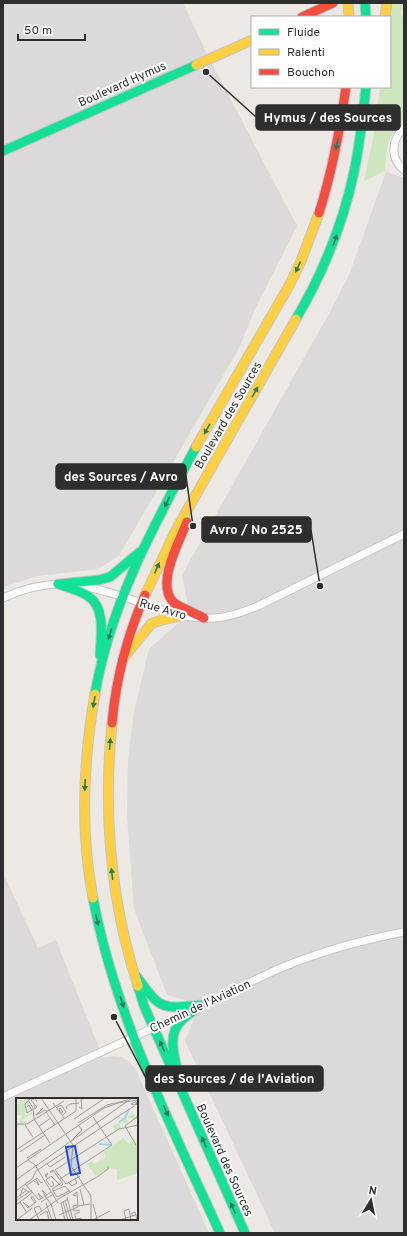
<svg xmlns="http://www.w3.org/2000/svg" width="407" height="1236" font-family="Overpass,sans-serif">
<style>
.industrial{fill:#dcd9db;fill-rule:evenodd}
.green{fill:#cee6be}
.lines{fill:none;stroke-linecap:round;stroke-linejoin:round}
.street-casing{stroke:#c5c4c5;stroke-width:9}
.fast-casing{stroke:#c5c4c5;stroke-width:11}
.slow-casing{stroke:#c5c4c5;stroke-width:11}
.jam-casing{stroke:#c5c4c5;stroke-width:11}
.street{stroke:#fcfcfb;stroke-width:7}
.fast{stroke:#16e098;stroke-width:9}
.slow{stroke:#ffcf43;stroke-width:9}
.jam{stroke:#f24e42;stroke-width:9}
.oneway{fill:#237e5e}
.labels{text-anchor:middle;stroke-width:4;stroke-linejoin:round;paint-order:stroke}
.street-label{font-size:12px;fill:#2e2e2e;stroke:#fff}
.inset-river{fill:none;stroke:#99d6ec;stroke-width:2}
.inset-road{fill:none;stroke:#a09e9b;stroke-width:1}
.view{fill:#1d4ed8;fill-opacity:0.15;stroke:#1d4ed8;stroke-width:2}
.inset-edge{fill:none;stroke:#2e2e2e;stroke-width:2}
.leader{fill:none;stroke:#2e2e2e;stroke-width:1.5}
.callout-dot{fill:#2e2e2e;stroke:#fff;stroke-width:1.5}
.callout{fill:#2e2e2e;stroke:#2e2e2e;stroke-width:1.5}
.callout-label{font-size:13px;text-anchor:middle;font-weight:bold;fill:#fff}
</style>
<rect width="100%" height="100%" fill="#ece8e4"/>
<!-- industrial -->
<path class="industrial" d="M 3,3 L 183,3 L 206,52 L 297,226 L 256,307 L 239,348 L 119,556 L 98,569 L 38,576 L 3,587 Z
M 386,172 L 404,178 L 404,1233 L 275,1233 L 185,1041 L 197,1011 L 193,1002 L 167,995 L 134,909 L 127,816 L 128,760 L 134,711 L 149,649 L 186,616 L 188,605 L 182,575 L 331,310 L 349,275 Z
M 3,873 L 38,948 L 56,940 L 103,1058 L 114,1056 L 123,1057 L 124,1059 L 127,1060 L 135,1068 L 209,1233 L 3,1233 ZM 17,1099 L 137,1099 L 137,1219 L 17,1219 Z"/>
<!-- green -->
<path class="green" d="M 393,3 L 404,3 L 401,13 L 404,21 L 404,120 L 394,129 L 387,147 L 385,171 L 364,181 L 373,138 L 380,87 L 390,87 L 390,19 Z"/>
<g class="lines">
<defs>
<path id="street" d="M 404,128 C 391,140 390,159 404,170
M 73,585 C 90,587 105,591 121,596 C 155,607 186,623 223,617 C 235,615 246,611 258,606 L 404,534
M 3,598 C 22,589 42,584 63,584
M 199,1007 C 227,994 255,979 283,967 C 322,951 362,940 404,932
M 3,1097 L 188,1012"/>
<path id="fast" d="M 365,3 L 366,17
M 3,151 L 196,65
M 296,319 C 323,273 343,224 354,172 C 360,144 363,115 366,87
M 58,584 C 68,588 79,590 88,596 C 106,608 101,636 100,655
M 60,584 L 99,580 L 110,577 L 140,552
M 95,694 C 110,605 154,525 196,447
M 93,898 C 115,1016 171,1125 220,1233
M 137,977 C 161,1010 161,1009 202,1005
M 138,986 L 144,1006 L 245,1233
M 178,1073 C 174,1055 167,1034 182,1020 C 188,1014 196,1010 202,1005"/>
<path id="slow" d="M 348,3 L 349,17
M 385,17 L 387,3
M 196,65 L 252,40
M 196,447 L 290,284 L 301,261 L 319,213
M 145,595 L 177,528 L 296,319
M 125,656 L 151,624 L 158,621 L 180,616
M 112,723 C 103,813 110,900 138,986
M 93,898 C 80,830 83,762 95,694"/>
<path id="jam" d="M 302,17 L 333,3
M 319,213 C 332,172 340,130 346,87
M 187,522 C 179,542 156,583 173,602 C 178,607 197,614 204,618
M 112,723 C 116,679 127,636 145,595"/>
</defs>
<!-- street casing -->
<use href="#street" class="street-casing"/>
<!-- fast casing -->
<use href="#fast" class="fast-casing"/>
<!-- slow casing -->
<use href="#slow" class="slow-casing"/>
<!-- jam casing -->
<use href="#jam" class="jam-casing"/>
<!-- street -->
<use href="#street" class="street"/>
<!-- fast -->
<use href="#fast" class="fast"/>
<!-- slow -->
<use href="#slow" class="slow"/>
<!-- jam -->
<use href="#jam" class="jam"/>
</g>
<!-- one-way arrows -->
<defs><path id="oneway-solid" d="M-6-.8H1V-3.2L6.5 0L1 3.2V.8H-6Z"/></defs>
<g class="oneway">
<use href="#oneway-solid" transform="translate(337 144) rotate(101)"/>
<use href="#oneway-solid" transform="translate(335 240) rotate(-70)"/>
<use href="#oneway-solid" transform="translate(298 267) rotate(115)"/>
<use href="#oneway-solid" transform="translate(255 392) rotate(-60)"/>
<use href="#oneway-solid" transform="translate(207 429) rotate(120)"/>
<use href="#oneway-solid" transform="translate(167 502) rotate(116)"/>
<use href="#oneway-solid" transform="translate(157 568) rotate(-66)"/>
<use href="#oneway-solid" transform="translate(110 634) rotate(107)"/>
<use href="#oneway-solid" transform="translate(94 702) rotate(100)"/>
<use href="#oneway-solid" transform="translate(110 744) rotate(-85)"/>
<use href="#oneway-solid" transform="translate(85 785) rotate(92)"/>
<use href="#oneway-solid" transform="translate(112 874) rotate(-97)"/>
<use href="#oneway-solid" transform="translate(97 920) rotate(77)"/>
<use href="#oneway-solid" transform="translate(122 1002) rotate(71)"/>
<use href="#oneway-solid" transform="translate(162 1046) rotate(-114)"/>
<use href="#oneway-solid" transform="translate(166 1111) rotate(66)"/>
<use href="#oneway-solid" transform="translate(204 1142) rotate(-114)"/>
<use href="#oneway-solid" transform="translate(233 1208) rotate(-114)"/>
</g>
<g class="labels">
<!-- street labels -->
<g class="street-label">
<text transform="translate(122 84) rotate(-24)" y="4">Boulevard Hymus</text>
<text transform="translate(228 415) rotate(-60)" y="4">Boulevard des Sources</text>
<text transform="translate(163 609) rotate(16)" y="4">Rue Avro</text>
<text transform="translate(200 1006) rotate(-25)" y="4">Chemin de l'Aviation</text>
<text transform="translate(225 1160) rotate(66)" y="4">Boulevard des Sources</text>
</g>
</g>
<!-- overview -->
<g transform="translate(16 1098)">
<rect width="122" height="122" fill="#ece8e4"/>
<path d="M 4,1 L 6,3 L 11,1 L 14,5 L 10,8 L 9,17 L 20,13 L 7,22 L 9,26 L 7,28 L 0,27 L 6,21 L 5,17 L 0,18 L 0,4 L 2,6 ZM 117,15 L 119,19 L 122,19 L 122,23 L 112,19 L 110,21 L 112,23 L 110,25 L 112,35 L 107,23 L 103,27 L 106,30 L 99,33 L 97,28 ZM 107,40 L 113,46 L 118,40 L 120,47 L 122,45 L 122,75 L 101,82 L 101,71 L 95,70 L 80,78 L 71,66 L 75,63 L 79,66 L 89,59 L 88,54 Z" fill="#cee6be"/>
<path class="inset-river" d="M 103,24 L 109,20 L 113,11M 83,46 L 95,47"/>
<path class="inset-road" d="M 11,0 L 17,10 L 18,21 L 34,45M 25,0 L 57,47 L 55,68 L 75,98 L 75,122M 122,2 L 121,5 L 120,5 L 120,6 L 119,7 L 115,6 L 119,4 L 120,4 L 120,5 L 121,7 L 122,7M 37,5 L 49,21M 18,7 L 19,11 L 21,9 L 15,2 L 19,0 L 21,4M 11,9 L 13,7 L 16,12 L 11,15M 63,9 L 66,11 L 65,2 L 68,0M 27,10 L 20,17 L 29,12 L 31,13M 40,10 L 45,7 L 50,14 L 46,18M 44,10 L 47,14 L 45,15 L 43,12 ZM 51,11 L 50,9 L 54,6 L 63,5M 60,13 L 60,0M 30,14 L 39,27M 11,15 L 9,6 L 15,0M 58,21 L 89,0M 62,25 L 91,7 L 112,2M 0,26 L 11,26 L 48,3M 9,27 L 17,39M 23,28 L 35,20M 55,43 L 66,32 L 63,28M 120,47 L 109,28 L 122,18M 0,52 L 60,13M 4,54 L 29,37M 11,60 L 25,51M 12,62 L 19,67 L 42,105M 31,66 L 34,69 L 49,59M 0,70 L 88,10 L 102,5 L 122,2M 37,74 L 34,74 L 37,72 L 47,86 L 45,88M 35,78 L 30,82 L 35,89 L 38,87 L 36,83M 35,78 L 44,87M 64,78 L 50,86 L 39,72 L 103,31 L 122,27M 30,79 L 32,75 L 29,77 L 32,81M 44,81 L 96,47 L 77,19M 0,82 L 116,0M 18,83 L 23,87 L 20,81M 45,85 L 36,91 L 41,99 L 53,93M 53,85 L 56,88 L 61,85 L 59,81M 9,86 L 23,102 L 35,94M 10,88 L 21,80 L 25,85 L 27,84M 64,91 L 68,107M 0,93 L 16,81 L 20,73 L 118,8M 37,93 L 49,88 L 54,94M 4,98 L 7,90 L 13,94M 29,98 L 35,106 L 40,122M 29,98 L 26,92 L 31,97M 60,98 L 57,97 L 61,94 L 62,109M 51,99 L 57,122M 0,100 L 11,92M 25,101 L 22,95 L 27,100M 0,103 L 16,92M 49,103 L 55,122M 4,104 L 11,115M 25,104 L 36,97M 47,104 L 52,122M 30,105 L 36,122M 77,106 L 81,121M 0,107 L 17,94M 62,107 L 57,108 L 58,113 L 64,112M 62,108 L 74,106M 13,109 L 7,104 L 12,110 L 20,104 L 16,98 L 15,100 L 19,105M 64,114 L 59,116 L 59,118 L 60,121 L 66,120M 24,117 L 31,113 L 33,122M 43,117 L 62,109M 116,118 L 116,115 L 119,114 L 121,122M 1,122 L 16,110 L 14,112M 13,122 L 44,100 L 81,79 L 92,71 L 92,68M 23,122 L 18,110 L 23,108 L 26,113M 49,122 L 45,105 L 52,101M 77,122 L 94,113M 104,122 L 119,117M 110,122 L 108,113 L 113,111 L 115,122"/>
<path class="view" d="M 59,48 L 64,75 L 55,77 L 50,49 Z"/>
<rect width="122" height="122" class="inset-edge"/>
</g>
<!-- callouts -->
<path class="leader" d="M206 72L256 117M193 526L186 476M320 586L311 530M114 1017L146 1078"/>
<g class="callout-dot">
<circle cx="206" cy="72" r="4"/>
<circle cx="193" cy="526" r="4"/>
<circle cx="320" cy="586" r="4"/>
<circle cx="114" cy="1017" r="4"/>
</g>
<g class="callout">
<rect x="256" y="105" width="144" height="25" rx="4"/>
<rect x="56" y="464" width="130" height="25" rx="4"/>
<rect x="202" y="517" width="109" height="25" rx="4"/>
<rect x="146" y="1066" width="177" height="25" rx="4"/>
</g>
<g class="callout-label">
<text x="328" y="122">Hymus / des Sources</text>
<text x="121" y="481">des Sources / Avro</text>
<text x="256" y="534">Avro / No 2525</text>
<text x="234" y="1083">des Sources / de l'Aviation</text>
</g>
<!-- border -->
<rect width="407" height="1236" fill="none" stroke="#2e2e2e" stroke-width="8"/>
<!-- legend -->
<rect x="251" y="16" width="140" height="72" fill="#ffffff" stroke="#ababab"/>
<rect x="259" y="29" width="20" height="6" fill="#16e098" stroke="#ababab"/>
<text x="287" y="36" font-size="12" fill="#2e2e2e">Fluide</text>
<rect x="259" y="49" width="20" height="6" fill="#ffcf43" stroke="#ababab"/>
<text x="287" y="56" font-size="12" fill="#2e2e2e">Ralenti</text>
<rect x="259" y="69" width="20" height="6" fill="#f24e42" stroke="#ababab"/>
<text x="287" y="76" font-size="12" fill="#2e2e2e">Bouchon</text>
<!-- north arrow -->
<g transform="translate(371 1200) rotate(10)" stroke="#ffffff" stroke-width="3" paint-order="stroke">
<path d="M0-3L7 15L0 10L-7 15Z" fill="#2e2e2e"/>
<text y="-6" font-size="11" font-weight="bold" text-anchor="middle" fill="#2e2e2e">N</text>
</g>
<!-- scale -->
<path d="M18 34v6h67v-6" fill="none" stroke="#2e2e2e" stroke-width="2"/>
<text x="24" y="34" font-size="12" fill="#2e2e2e" stroke="#ffffff" stroke-width="3" paint-order="stroke">50 m</text>
</svg>
